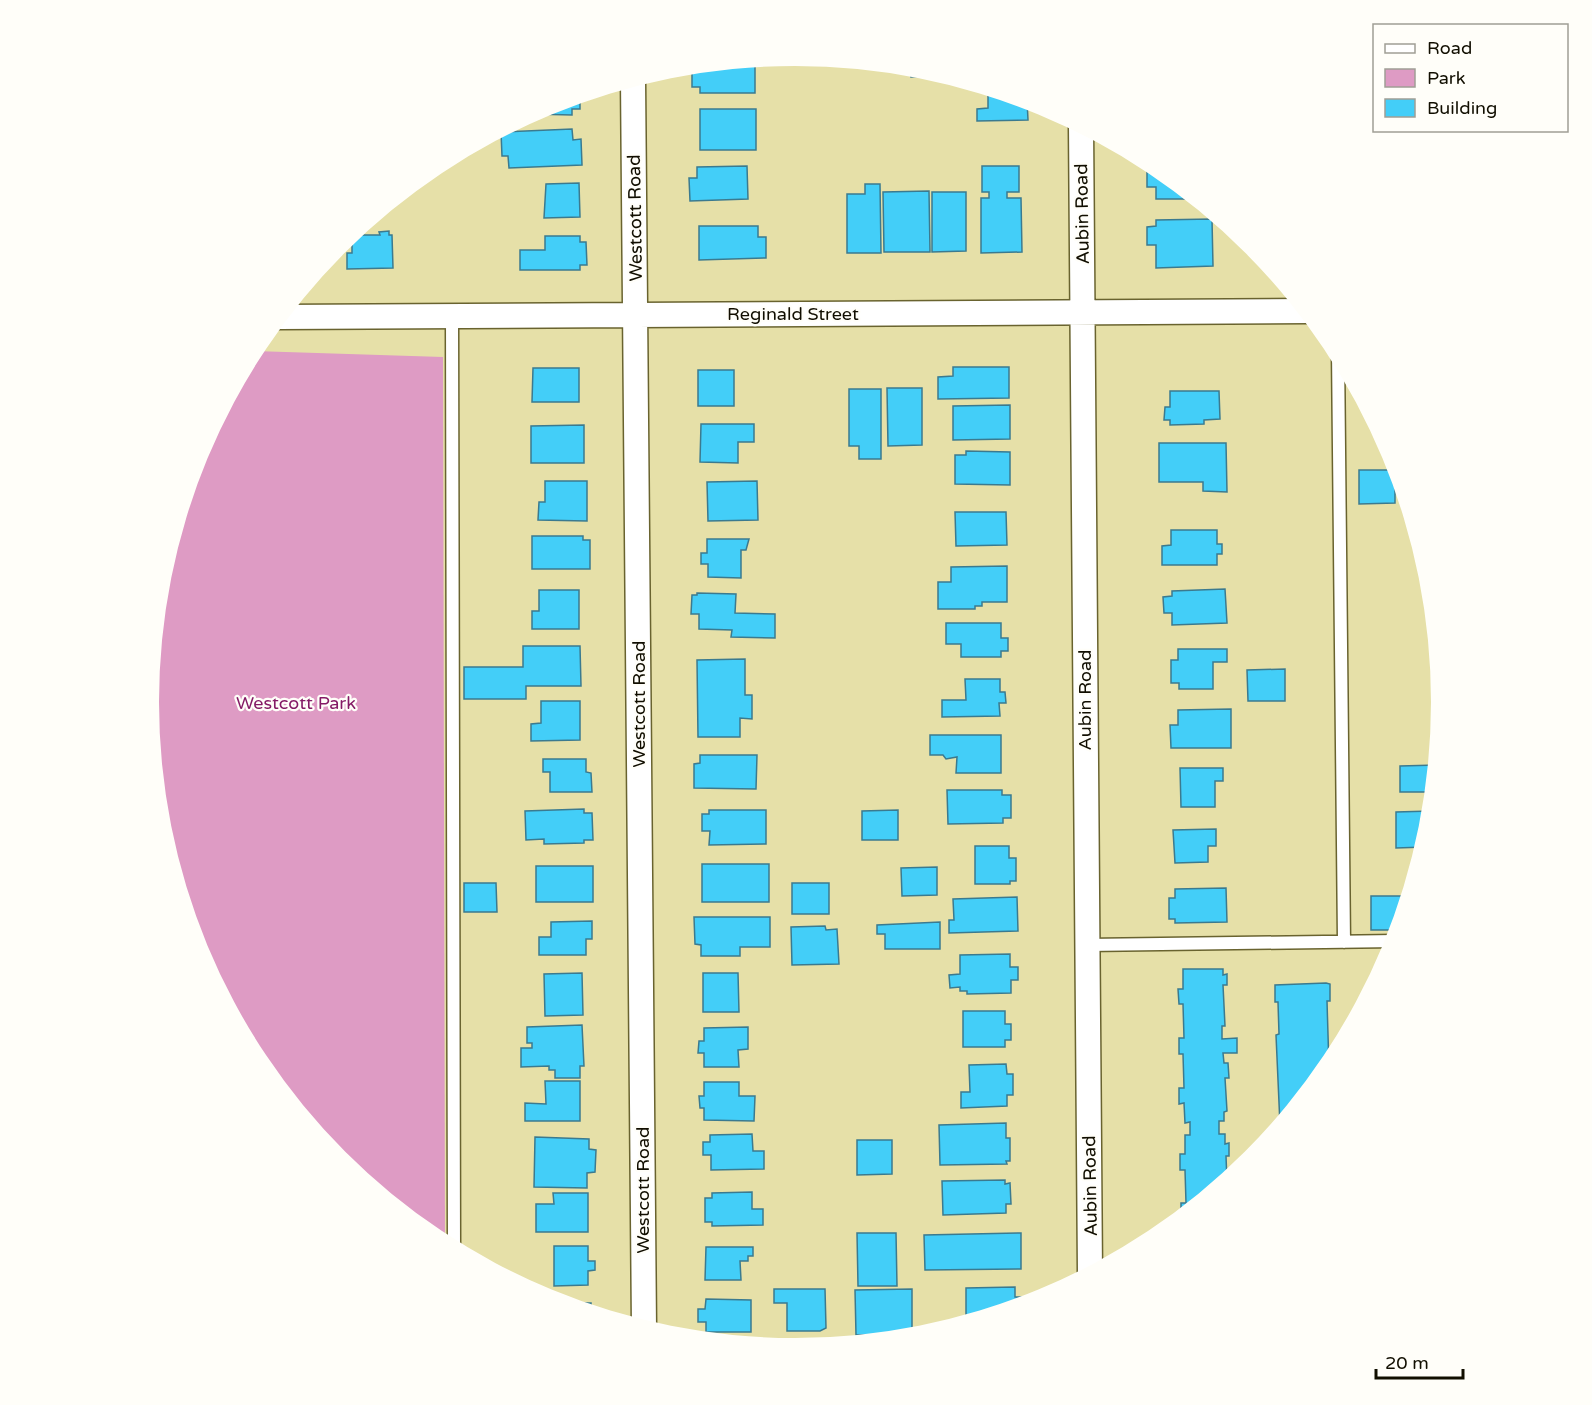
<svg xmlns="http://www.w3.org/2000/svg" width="1592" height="1405" font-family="'Varela Round',sans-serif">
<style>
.green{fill:#de9bc4}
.building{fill:#43cef8;stroke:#3b7a8f;stroke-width:1.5}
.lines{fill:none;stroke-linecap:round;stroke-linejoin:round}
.service-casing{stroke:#69632f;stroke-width:15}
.minor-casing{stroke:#69632f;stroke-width:27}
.service{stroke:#fff;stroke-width:12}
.minor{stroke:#fff;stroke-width:24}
.labels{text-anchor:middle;stroke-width:4.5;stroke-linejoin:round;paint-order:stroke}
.street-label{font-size:18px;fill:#110e00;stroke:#fffef9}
.park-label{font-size:18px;fill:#841a66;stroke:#fffef9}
</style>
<rect width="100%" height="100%" fill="#e6e0a8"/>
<!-- green -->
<path class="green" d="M 254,351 L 443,357 L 445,1245 L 436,1240 L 338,1160 L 258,1062 L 198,950 L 161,828 L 149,702 L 162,576 L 198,455 Z"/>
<!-- building -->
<path class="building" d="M 755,60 L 755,93 L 700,93 L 700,87 L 692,87 L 692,66 Z
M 911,67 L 923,68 L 944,75 L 911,77 Z
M 988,88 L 1027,100 L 1028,120 L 977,121 L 977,109 L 988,108 Z
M 580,95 L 580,109 L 572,109 L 572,115 L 531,114 L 549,105 Z
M 700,109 L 756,109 L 756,150 L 700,150 Z
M 572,129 L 573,140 L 581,139 L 582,165 L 509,168 L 508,156 L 502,156 L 501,132 Z
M 1156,165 L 1190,193 L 1190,199 L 1156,199 L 1156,187 L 1147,187 L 1147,171 L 1155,171 Z
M 747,166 L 748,199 L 690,201 L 689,178 L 697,178 L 697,167 Z
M 982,166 L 1019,166 L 1019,192 L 1007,192 L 1007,198 L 1021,198 L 1022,252 L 981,253 L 981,198 L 989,198 L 989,192 L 982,192 Z
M 579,183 L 580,217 L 544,218 L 546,184 Z
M 865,184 L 880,184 L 881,253 L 847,253 L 847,194 L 865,194 Z
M 929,191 L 930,252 L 884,252 L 883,192 Z
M 932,192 L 966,192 L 966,251 L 932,252 Z
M 1212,219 L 1213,266 L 1156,268 L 1156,245 L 1147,245 L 1147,227 L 1156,226 L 1156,220 Z
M 699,226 L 758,226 L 758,237 L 766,237 L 766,258 L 699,260 Z
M 389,231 L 389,235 L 392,235 L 393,268 L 347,269 L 347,253 L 352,253 L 352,235 L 380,235 L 379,232 Z
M 545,236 L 580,236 L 580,242 L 586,242 L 587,265 L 580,265 L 580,270 L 520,270 L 520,250 L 545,250 Z
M 953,367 L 1009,367 L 1009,398 L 938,399 L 938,377 L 953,376 Z
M 533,368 L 579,368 L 579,402 L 532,402 Z
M 698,370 L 734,370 L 734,406 L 698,406 Z
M 887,388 L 922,388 L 922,445 L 888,446 Z
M 849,389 L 881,389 L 881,459 L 859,459 L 859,446 L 849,446 Z
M 1170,391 L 1219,391 L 1220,419 L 1204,420 L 1204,424 L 1170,425 L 1170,420 L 1164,420 L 1165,407 L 1170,407 Z
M 1010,405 L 1010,439 L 953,440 L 953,406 Z
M 701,424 L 754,424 L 754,442 L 738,442 L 738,463 L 700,462 Z
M 584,425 L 584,463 L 531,463 L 531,426 Z
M 1159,443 L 1226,443 L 1227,492 L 1203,491 L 1203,482 L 1159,482 Z
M 966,451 L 1010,452 L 1010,485 L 955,484 L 955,455 L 966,455 Z
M 1359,470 L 1395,470 L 1395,503 L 1359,504 Z
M 545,481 L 587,481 L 587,521 L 538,520 L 539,502 L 545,502 Z
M 757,481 L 758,520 L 708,521 L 707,482 Z
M 955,512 L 1006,512 L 1007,545 L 956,546 Z
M 1171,530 L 1217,530 L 1217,544 L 1222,544 L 1222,554 L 1217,554 L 1217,565 L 1162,565 L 1162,546 L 1171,545 Z
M 532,536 L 583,536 L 583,540 L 590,540 L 590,569 L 532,569 Z
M 707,539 L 749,539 L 746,550 L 741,550 L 741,578 L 708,577 L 708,564 L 701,564 L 701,553 L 707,553 Z
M 1007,566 L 1007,602 L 982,602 L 982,606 L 975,606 L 975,609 L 938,609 L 938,582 L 951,582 L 951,567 Z
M 1225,589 L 1227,623 L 1172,625 L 1172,613 L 1164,613 L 1163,597 L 1172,596 L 1172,591 Z
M 539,590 L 579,590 L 579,629 L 532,629 L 532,611 L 539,611 Z
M 697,593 L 736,594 L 735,613 L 775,614 L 775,638 L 731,637 L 732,630 L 699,629 L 699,614 L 691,614 L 692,595 L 697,595 Z
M 946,623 L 1001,623 L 1001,638 L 1008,638 L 1008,651 L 1001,651 L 1001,657 L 961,657 L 961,644 L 946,644 Z
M 523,646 L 580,646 L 581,686 L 526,686 L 526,699 L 464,699 L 464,667 L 523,667 Z
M 1178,649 L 1227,649 L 1227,662 L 1213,662 L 1213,689 L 1179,689 L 1179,683 L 1171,683 L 1171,660 L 1178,660 Z
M 745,659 L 745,695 L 752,695 L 752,719 L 740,718 L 740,737 L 698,737 L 697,660 Z
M 1285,669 L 1285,701 L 1248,701 L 1247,670 Z
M 965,679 L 1000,679 L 1000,692 L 1005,692 L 1006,703 L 999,703 L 1000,716 L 942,717 L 942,700 L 966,700 Z
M 541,701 L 580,701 L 580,740 L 531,741 L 531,724 L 541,723 Z
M 1231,709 L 1231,748 L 1171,748 L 1170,725 L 1178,725 L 1178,710 Z
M 930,735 L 1001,735 L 1001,773 L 956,773 L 957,757 L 946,759 L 943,755 L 930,755 Z
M 700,755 L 757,755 L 756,789 L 694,788 L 694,764 L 700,763 Z
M 543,759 L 586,759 L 586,772 L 591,773 L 592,792 L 550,792 L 550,772 L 543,772 Z
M 1437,765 L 1434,792 L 1400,792 L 1400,766 Z
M 1180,768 L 1223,768 L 1223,781 L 1215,781 L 1215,807 L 1181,807 Z
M 947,790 L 1002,790 L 1002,795 L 1011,795 L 1011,818 L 1003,818 L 1003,823 L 948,824 Z
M 584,809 L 584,813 L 592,813 L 593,840 L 584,840 L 584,843 L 544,844 L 544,839 L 526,840 L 525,811 Z
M 709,810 L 766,810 L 766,844 L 709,845 L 710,831 L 702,831 L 702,814 L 709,814 Z
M 898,810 L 898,840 L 862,840 L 862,811 Z
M 1431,811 L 1430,829 L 1425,847 L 1396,848 L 1396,812 Z
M 1216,829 L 1216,846 L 1208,846 L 1208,862 L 1175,863 L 1173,830 Z
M 975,846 L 1009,846 L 1009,858 L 1016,858 L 1016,881 L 1010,881 L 1010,884 L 975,884 Z
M 702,864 L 769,864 L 769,902 L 702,902 Z
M 536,866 L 593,866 L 593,902 L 536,902 Z
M 937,867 L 937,895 L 902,896 L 901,868 Z
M 464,883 L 496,883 L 497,912 L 464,912 Z
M 792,883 L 829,883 L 829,914 L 792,914 Z
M 1226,888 L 1227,922 L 1175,923 L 1175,919 L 1169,919 L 1169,898 L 1175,898 L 1175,889 Z
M 1371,896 L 1402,896 L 1402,922 L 1400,930 L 1371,930 Z
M 1017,897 L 1018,931 L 949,933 L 949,920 L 954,920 L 953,899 Z
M 694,917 L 770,917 L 770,947 L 740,947 L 740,956 L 701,956 L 701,945 L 695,944 Z
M 592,921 L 592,939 L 586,939 L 586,955 L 539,955 L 539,937 L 551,937 L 551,922 Z
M 940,922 L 940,949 L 885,949 L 885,934 L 877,934 L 877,925 Z
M 825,926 L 826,930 L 837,929 L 839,964 L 792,965 L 791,927 Z
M 1010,954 L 1010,967 L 1018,967 L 1018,980 L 1011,980 L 1011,993 L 967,994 L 967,991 L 960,991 L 960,987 L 950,988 L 949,975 L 960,974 L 960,955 Z
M 1183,969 L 1223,969 L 1223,975 L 1227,974 L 1227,985 L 1223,985 L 1225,1026 L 1222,1026 L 1222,1039 L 1237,1038 L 1237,1053 L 1223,1053 L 1224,1063 L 1228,1063 L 1229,1078 L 1225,1078 L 1227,1111 L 1224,1112 L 1224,1121 L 1219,1121 L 1219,1134 L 1225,1134 L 1225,1144 L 1229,1143 L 1229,1156 L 1226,1156 L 1227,1182 L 1181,1219 L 1181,1203 L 1186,1203 L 1185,1170 L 1180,1170 L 1180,1154 L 1185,1154 L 1185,1135 L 1190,1135 L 1190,1122 L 1185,1123 L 1184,1103 L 1179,1104 L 1179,1088 L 1184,1088 L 1183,1054 L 1179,1054 L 1179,1038 L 1184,1038 L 1183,1004 L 1179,1004 L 1178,989 L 1183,989 Z
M 582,973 L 583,1015 L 545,1016 L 544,974 Z
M 703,973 L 738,973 L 739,1012 L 703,1012 Z
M 1326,983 L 1330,984 L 1330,1001 L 1327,1001 L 1329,1068 L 1277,1132 L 1277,1125 L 1280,1125 L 1276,1035 L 1279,1034 L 1278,1002 L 1275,1002 L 1275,985 Z
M 963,1011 L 1005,1011 L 1005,1024 L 1011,1024 L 1011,1040 L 1005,1040 L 1005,1047 L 963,1047 Z
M 582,1025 L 584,1066 L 580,1066 L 580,1078 L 555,1078 L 555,1070 L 549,1070 L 549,1066 L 521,1067 L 521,1048 L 532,1048 L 532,1043 L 527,1043 L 527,1027 Z
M 748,1027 L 748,1049 L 738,1050 L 739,1067 L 704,1067 L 704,1053 L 698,1053 L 699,1041 L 704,1041 L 704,1028 Z
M 1006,1064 L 1007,1074 L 1013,1074 L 1013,1095 L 1007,1095 L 1007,1106 L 961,1108 L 961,1092 L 970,1092 L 969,1065 Z
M 545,1081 L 580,1081 L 580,1121 L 525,1121 L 525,1103 L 546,1104 Z
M 704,1082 L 739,1082 L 739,1096 L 755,1096 L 754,1121 L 704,1120 L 704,1108 L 700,1108 L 699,1096 L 704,1096 Z
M 1006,1123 L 1006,1138 L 1010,1138 L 1010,1161 L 1006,1161 L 1007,1164 L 940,1165 L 939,1125 Z
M 752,1134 L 753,1151 L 764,1151 L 764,1169 L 711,1170 L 711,1155 L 703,1155 L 703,1142 L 710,1142 L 710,1135 Z
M 535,1137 L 589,1139 L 589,1149 L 596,1150 L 595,1172 L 587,1173 L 587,1188 L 534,1187 Z
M 857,1140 L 892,1140 L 892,1174 L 857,1175 Z
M 1005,1180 L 1005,1184 L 1010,1183 L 1011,1204 L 1006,1204 L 1006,1213 L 943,1215 L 942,1181 Z
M 752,1192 L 752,1209 L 763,1209 L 763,1225 L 712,1226 L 712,1222 L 705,1222 L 705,1198 L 712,1198 L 712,1193 Z
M 553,1193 L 588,1193 L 588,1232 L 536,1232 L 536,1204 L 554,1204 Z
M 857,1233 L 896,1233 L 897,1286 L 858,1286 Z
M 1021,1233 L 1021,1269 L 925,1270 L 924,1235 Z
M 554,1246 L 588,1246 L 588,1261 L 595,1261 L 595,1270 L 588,1271 L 588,1285 L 554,1286 Z
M 706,1247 L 753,1247 L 753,1256 L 748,1256 L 748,1261 L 740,1261 L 741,1280 L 705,1280 Z
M 1015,1287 L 1015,1297 L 1022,1297 L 1022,1307 L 966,1324 L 966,1288 Z
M 774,1289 L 825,1289 L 826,1328 L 820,1331 L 787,1331 L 787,1303 L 774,1303 Z
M 912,1289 L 912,1334 L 856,1335 L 855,1290 Z
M 706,1299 L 751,1300 L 751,1332 L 706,1332 L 706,1322 L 698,1322 L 698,1309 L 705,1309 Z
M 557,1303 L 591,1303 L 591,1313 Z"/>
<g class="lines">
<defs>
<path id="service" d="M 452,316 L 454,1250
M 1338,351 L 1344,942
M 1087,945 L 1396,941"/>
<path id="minor" d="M 633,79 L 644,1329
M 1081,125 L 1090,1275
M 279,317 L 1308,311"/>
</defs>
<!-- service casing -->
<use href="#service" class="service-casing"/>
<!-- minor casing -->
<use href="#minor" class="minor-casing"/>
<!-- service -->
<use href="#service" class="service"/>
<!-- minor -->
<use href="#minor" class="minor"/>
</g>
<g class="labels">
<!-- street labels -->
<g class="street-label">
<text transform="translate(1082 214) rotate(-91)" y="6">Aubin Road</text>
<text transform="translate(635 218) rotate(-91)" y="6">Westcott Road</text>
<text x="793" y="320">Reginald Street</text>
<text transform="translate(1085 700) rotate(-90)" y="6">Aubin Road</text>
<text transform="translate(639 704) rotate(-90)" y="6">Westcott Road</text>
<text transform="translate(1090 1186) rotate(-91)" y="6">Aubin Road</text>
<text transform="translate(643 1190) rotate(-90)" y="6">Westcott Road</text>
</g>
<!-- park labels -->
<g class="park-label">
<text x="296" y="709">Westcott Park</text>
</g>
</g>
<!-- crop -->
<path d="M0 0H1592V1405H0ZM159 702a636 636 0 1 1 1272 0a636 636 0 1 1-1272 0Z" fill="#fffef9" fill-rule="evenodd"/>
<!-- legend -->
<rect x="1373" y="24" width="195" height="108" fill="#fffef9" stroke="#a09e95" stroke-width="1.5"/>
<rect x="1385" y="44" width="30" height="9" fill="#ffffff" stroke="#a09e95" stroke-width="1.5"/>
<text x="1427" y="54" font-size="18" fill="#110e00">Road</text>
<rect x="1385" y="69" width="30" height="18" fill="#de9bc4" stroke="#a09e95" stroke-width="1.5"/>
<text x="1427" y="84" font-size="18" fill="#110e00">Park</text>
<rect x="1385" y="99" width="30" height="18" fill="#43cef8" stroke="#a09e95" stroke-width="1.5"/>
<text x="1427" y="114" font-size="18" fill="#110e00">Building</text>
<!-- scale -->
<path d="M1376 1369v9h87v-9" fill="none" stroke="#110e00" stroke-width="3"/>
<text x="1385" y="1369" font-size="18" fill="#110e00" stroke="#fffef9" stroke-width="4.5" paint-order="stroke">20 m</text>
</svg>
